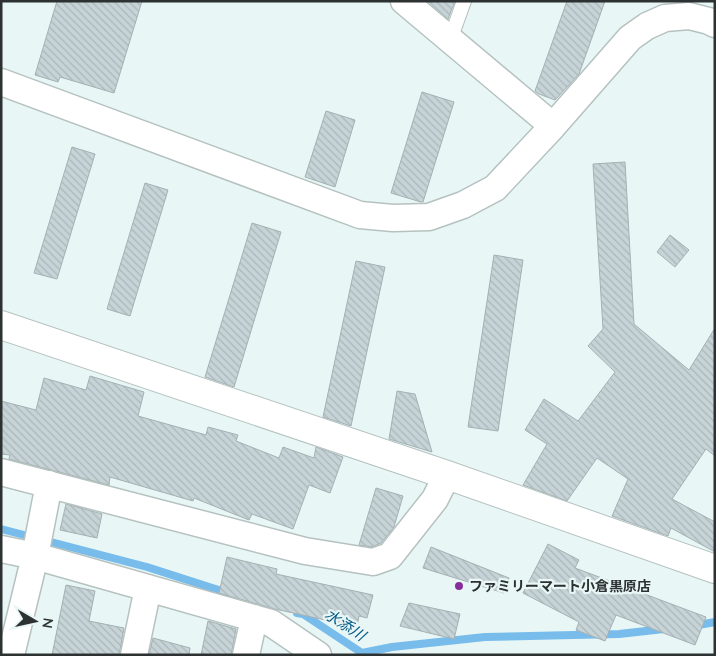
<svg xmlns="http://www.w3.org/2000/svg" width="716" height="656" font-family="Quicksand,'Noto Sans JP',sans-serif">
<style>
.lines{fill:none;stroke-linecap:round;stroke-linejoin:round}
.stream{stroke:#78bcec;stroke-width:8}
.building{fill:url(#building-back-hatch);stroke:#a4b1b4}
.service-casing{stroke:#b5c2c0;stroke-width:16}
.minor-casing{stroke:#b5c2c0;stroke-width:29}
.tertiary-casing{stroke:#b5c2c0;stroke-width:30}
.service{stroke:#fff;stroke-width:14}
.minor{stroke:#fff;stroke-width:26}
.tertiary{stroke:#fff;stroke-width:28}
.poi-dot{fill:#882e9a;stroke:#e8f7f5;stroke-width:2}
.labels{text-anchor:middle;stroke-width:4.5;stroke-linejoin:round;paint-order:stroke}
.poi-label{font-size:14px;font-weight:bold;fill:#2c3131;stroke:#e8f7f5;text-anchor:start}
.water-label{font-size:15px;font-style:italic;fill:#005884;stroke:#e8f7f5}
</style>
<defs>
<pattern id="building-back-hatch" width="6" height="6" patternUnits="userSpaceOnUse" patternTransform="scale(1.25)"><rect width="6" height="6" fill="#c7d4d7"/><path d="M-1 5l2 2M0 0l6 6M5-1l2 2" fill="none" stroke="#abb6b9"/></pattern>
</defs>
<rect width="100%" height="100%" fill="#e8f7f5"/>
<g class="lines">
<!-- stream -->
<path class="stream" d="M 1,529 L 147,567 L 228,593
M 297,613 L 303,614 L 362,653 L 392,647 L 485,637 L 619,634 L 664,629
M 693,626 L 715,622"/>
</g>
<!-- building -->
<path class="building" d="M 57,1 L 142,1 L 114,93 L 60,77 L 58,82 L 35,75 Z
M 428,1 L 455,1 L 448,19 Z
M 567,1 L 605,1 L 579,74 L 555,100 L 539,94 L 535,91 Z
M 422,92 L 454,102 L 423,202 L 421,202 L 391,193 Z
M 326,111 L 355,120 L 335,187 L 305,177 Z
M 72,147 L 95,154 L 57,279 L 34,273 Z
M 625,162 L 634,324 L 689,370 L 715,328 L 715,456 L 706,449 L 672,499 L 715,522 L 715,552 L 671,528 L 668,536 L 612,516 L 628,479 L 597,458 L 567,501 L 523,485 L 547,444 L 525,430 L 544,399 L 578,421 L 615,372 L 588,346 L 603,329 L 593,164 Z
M 145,183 L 168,190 L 130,316 L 107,309 Z
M 252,223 L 281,232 L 234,387 L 205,377 Z
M 670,235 L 689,250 L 675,267 L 657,252 Z
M 494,255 L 523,260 L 498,431 L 468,427 Z
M 356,261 L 385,267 L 351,426 L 323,417 Z
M 90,376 L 144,392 L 138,416 L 206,435 L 208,427 L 238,435 L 236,441 L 279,458 L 283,447 L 314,458 L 316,447 L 343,457 L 330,493 L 309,485 L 293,529 L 252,514 L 249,520 L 194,498 L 193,501 L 110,477 L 109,485 L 9,459 L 10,455 L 1,454 L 1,401 L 36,410 L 44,378 L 86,390 Z
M 397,391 L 415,394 L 432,452 L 389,439 Z
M 376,488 L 403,496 L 394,527 L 381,543 L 372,547 L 359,545 Z
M 66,504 L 102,514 L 97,538 L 60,530 Z
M 548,544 L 579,560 L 575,568 L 706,617 L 695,645 L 616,615 L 605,641 L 576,630 L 579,622 L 523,593 Z
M 431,547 L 509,578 L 504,593 L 423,568 Z
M 227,557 L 277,569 L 276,574 L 373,595 L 367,618 L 359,616 L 357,627 L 275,609 L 219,593 Z
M 66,585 L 95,591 L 89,621 L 124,628 L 119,655 L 52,655 Z
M 409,603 L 460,614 L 454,639 L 400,626 Z
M 208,621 L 236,629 L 231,655 L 201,655 Z
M 153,638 L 190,648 L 189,655 L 149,655 Z"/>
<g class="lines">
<defs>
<path id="service" d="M 450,40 L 464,1"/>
<path id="minor" d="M 404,1 L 553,126
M 1,82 L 360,215 L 393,218 L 429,217 L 463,205 L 495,188 L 553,126 L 630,38 L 647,26 L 665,18 L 689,16 L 709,21 L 715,24
M 1,472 L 305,551 L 373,562 L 390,556 L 435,499 L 447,475
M 1,549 L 35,556 L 271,623 L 318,655
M 11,655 L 35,556 L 49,484
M 134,655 L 148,588
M 246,655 L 254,618"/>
<path id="tertiary" d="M 1,325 L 447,475 L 715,569"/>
</defs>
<!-- service casing -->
<use href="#service" class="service-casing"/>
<!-- minor casing -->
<use href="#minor" class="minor-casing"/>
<!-- tertiary casing -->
<use href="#tertiary" class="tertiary-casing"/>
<!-- service -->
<use href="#service" class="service"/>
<!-- minor -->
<use href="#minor" class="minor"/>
<!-- tertiary -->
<use href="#tertiary" class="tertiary"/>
</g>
<!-- markers -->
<circle class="poi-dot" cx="459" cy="586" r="5"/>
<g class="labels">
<!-- poi labels -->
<g class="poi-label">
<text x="469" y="591">ファミリーマート小倉黒原店</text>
</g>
<!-- water labels -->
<g class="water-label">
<text transform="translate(345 625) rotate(33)" y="5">水添川</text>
</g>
</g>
<!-- border -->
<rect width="716" height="656" fill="none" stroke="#2c3131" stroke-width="5"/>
<!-- north arrow -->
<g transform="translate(35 621) rotate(99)" stroke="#e8f7f5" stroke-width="4" paint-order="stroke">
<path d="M0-4L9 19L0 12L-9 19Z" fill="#2c3131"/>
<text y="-8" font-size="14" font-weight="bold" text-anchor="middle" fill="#2c3131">N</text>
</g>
</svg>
